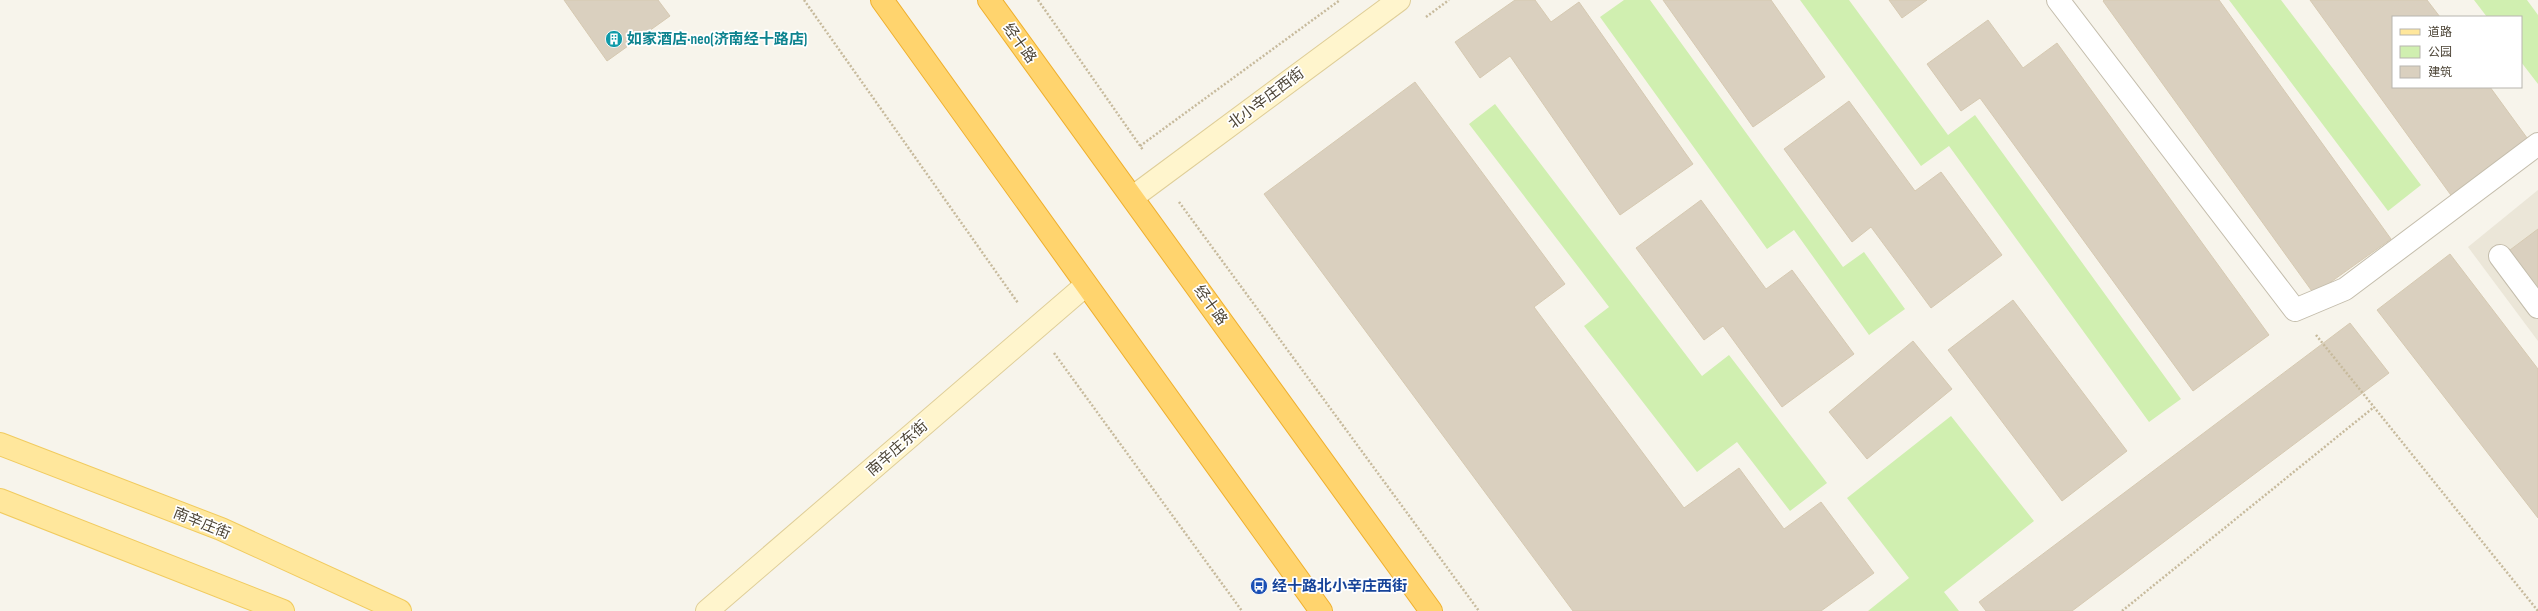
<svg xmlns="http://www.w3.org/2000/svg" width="2538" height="611" font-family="'Sofia Sans Condensed','Noto Sans SC',sans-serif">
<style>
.residential{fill:#ebe6d8}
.green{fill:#d0efb0}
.building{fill:#dad0bf;stroke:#d6c9b1}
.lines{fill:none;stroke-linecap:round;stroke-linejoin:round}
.street-casing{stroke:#c4bdac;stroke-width:24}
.secondary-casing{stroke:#dfce98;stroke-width:24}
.primary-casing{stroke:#f1cb5f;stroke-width:24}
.highway-casing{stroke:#efaf2d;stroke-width:24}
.path{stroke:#c7ba9c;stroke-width:2.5;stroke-dasharray:2 2;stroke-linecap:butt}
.street{stroke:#fff;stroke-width:22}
.secondary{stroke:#fff5cd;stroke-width:22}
.primary{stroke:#ffe79c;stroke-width:22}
.highway{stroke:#ffd46e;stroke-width:22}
.labels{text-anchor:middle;stroke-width:3.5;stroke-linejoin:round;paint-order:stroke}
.culture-label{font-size:15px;font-weight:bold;fill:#0d838f;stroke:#fff;text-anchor:start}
.street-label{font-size:15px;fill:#4d4537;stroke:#fff}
.transit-label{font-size:15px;font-weight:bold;fill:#164399;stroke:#fff;text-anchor:start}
</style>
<rect width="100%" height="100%" fill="#f7f4eb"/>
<!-- residential -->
<path class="residential" d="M 2538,190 L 2538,341 L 2468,247 Z"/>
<!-- green -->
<path class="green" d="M 1624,0 L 1650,0 L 1843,267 L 1864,252 L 1905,309 L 1869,335 L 1794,230 L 1767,249 L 1600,17 Z
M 1800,0 L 1849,0 L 1948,135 L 1975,115 L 2181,399 L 2149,422 L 1949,146 L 1921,166 Z
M 2229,0 L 2281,0 L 2421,185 L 2388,211 Z
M 2474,0 L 2527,0 L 2538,15 L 2538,84 L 2521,62 L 2521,17 L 2487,17 Z
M 1495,104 L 1702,376 L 1729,355 L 1827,483 L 1790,511 L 1737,442 L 1697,472 L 1584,326 L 1609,307 L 1469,124 Z
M 1951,416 L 2034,521 L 1944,592 L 1959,611 L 1868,611 L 1909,578 L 1847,498 Z"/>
<!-- building -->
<path class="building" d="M 564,0 L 658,0 L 670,16 L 607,61 Z
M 1515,0 L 1535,0 L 1551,22 L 1579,2 L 1693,164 L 1620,215 L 1510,56 L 1480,78 L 1455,42 Z
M 1663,0 L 1771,0 L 1825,77 L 1753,127 Z
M 1889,0 L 1927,0 L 1902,18 Z
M 2104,0 L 2219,0 L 2391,239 L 2314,294 L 2103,1 Z
M 2310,0 L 2427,0 L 2440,17 L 2393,17 L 2393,87 L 2490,87 L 2530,142 L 2453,198 Z
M 1988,20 L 2023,68 L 2057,43 L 2269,335 L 2193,391 L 1980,98 L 1961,111 L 1927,64 Z
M 1415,82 L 1565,284 L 1534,307 L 1684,508 L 1739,468 L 1784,529 L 1821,502 L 1874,573 L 1821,611 L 1573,611 L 1264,194 Z
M 1849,101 L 1915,191 L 1941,172 L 2002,255 L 1931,308 L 1871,227 L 1852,242 L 1784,149 Z
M 1701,200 L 1766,289 L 1792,270 L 1854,354 L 1782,407 L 1723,326 L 1704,340 L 1636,248 Z
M 2538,229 L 2538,294 L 2506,253 Z
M 2450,254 L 2538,369 L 2538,518 L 2377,310 Z
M 2013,300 L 2127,451 L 2062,501 L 1948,350 Z
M 2350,323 L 2389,373 L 2072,611 L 1986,611 L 1979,602 Z
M 1913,341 L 1952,389 L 1867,459 L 1829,412 Z"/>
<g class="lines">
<defs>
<path id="street" d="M 2058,0 L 2295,310 L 2345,289 L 2538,144
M 2500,256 L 2538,307"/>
<path id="secondary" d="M 1133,197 L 1399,0
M 707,611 L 1086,285"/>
<path id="primary" d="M 0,444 L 221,529 L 400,611
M 0,500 L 283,611"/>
<path id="highway" d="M 882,0 L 1321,611
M 989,0 L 1431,611"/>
</defs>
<!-- street casing -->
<use href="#street" class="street-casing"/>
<!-- secondary casing -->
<use href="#secondary" class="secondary-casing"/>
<!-- primary casing -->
<use href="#primary" class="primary-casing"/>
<!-- highway casing -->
<use href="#highway" class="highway-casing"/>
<!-- path -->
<path class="path" d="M 804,0 L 1018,303
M 1038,0 L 1143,150
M 1426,17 L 1449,0
M 1140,146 L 1340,0
M 1179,202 L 1479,611
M 2316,335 L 2538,611
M 1054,353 L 1242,611
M 2122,611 L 2374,407"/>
<!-- street -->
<use href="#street" class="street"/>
<!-- secondary -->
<use href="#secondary" class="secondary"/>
<!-- primary -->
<use href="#primary" class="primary"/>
<!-- highway -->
<use href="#highway" class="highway"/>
</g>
<!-- icons -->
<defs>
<symbol id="building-disc" viewBox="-11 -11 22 22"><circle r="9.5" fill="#0f9aa8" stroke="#fff"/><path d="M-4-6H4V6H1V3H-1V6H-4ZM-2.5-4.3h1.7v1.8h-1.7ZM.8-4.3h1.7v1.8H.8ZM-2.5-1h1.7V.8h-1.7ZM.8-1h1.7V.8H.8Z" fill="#fff"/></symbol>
<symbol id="bus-disc" viewBox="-11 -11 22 22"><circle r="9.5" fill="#1a4fb4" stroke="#fff"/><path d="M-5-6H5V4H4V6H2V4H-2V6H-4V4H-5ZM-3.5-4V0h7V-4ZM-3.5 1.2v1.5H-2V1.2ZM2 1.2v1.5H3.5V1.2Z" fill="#fff"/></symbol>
</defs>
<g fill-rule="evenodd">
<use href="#building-disc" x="604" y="29" width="20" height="20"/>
<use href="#bus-disc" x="1249" y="576" width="20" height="20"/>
</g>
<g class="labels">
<!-- culture labels -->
<g class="culture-label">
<text x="627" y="44">如家酒店·neo(济南经十路店)</text>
</g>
<!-- street labels -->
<g class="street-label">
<text transform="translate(1020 43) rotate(54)" y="5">经十路</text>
<text transform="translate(1266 98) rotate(-37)" y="5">北小辛庄西街</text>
<text transform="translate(1211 305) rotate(54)" y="5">经十路</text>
<text transform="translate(897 448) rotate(-41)" y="5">南辛庄东街</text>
<text transform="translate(202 523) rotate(22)" y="5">南辛庄街</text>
</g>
<!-- transit labels -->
<g class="transit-label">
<text x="1272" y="591">经十路北小辛庄西街</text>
</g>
</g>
<!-- legend -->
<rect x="2392" y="16" width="130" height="72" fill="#ffffff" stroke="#b8b5af"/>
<rect x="2400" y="29" width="20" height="6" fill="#ffe79c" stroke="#b8b5af"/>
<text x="2428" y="36" font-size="12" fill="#4d4537">道路</text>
<rect x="2400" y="46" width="20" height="12" fill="#d0efb0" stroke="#b8b5af"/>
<text x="2428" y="56" font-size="12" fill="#4d4537">公园</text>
<rect x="2400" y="66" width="20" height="12" fill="#dad0bf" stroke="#b8b5af"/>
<text x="2428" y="76" font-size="12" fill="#4d4537">建筑</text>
</svg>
